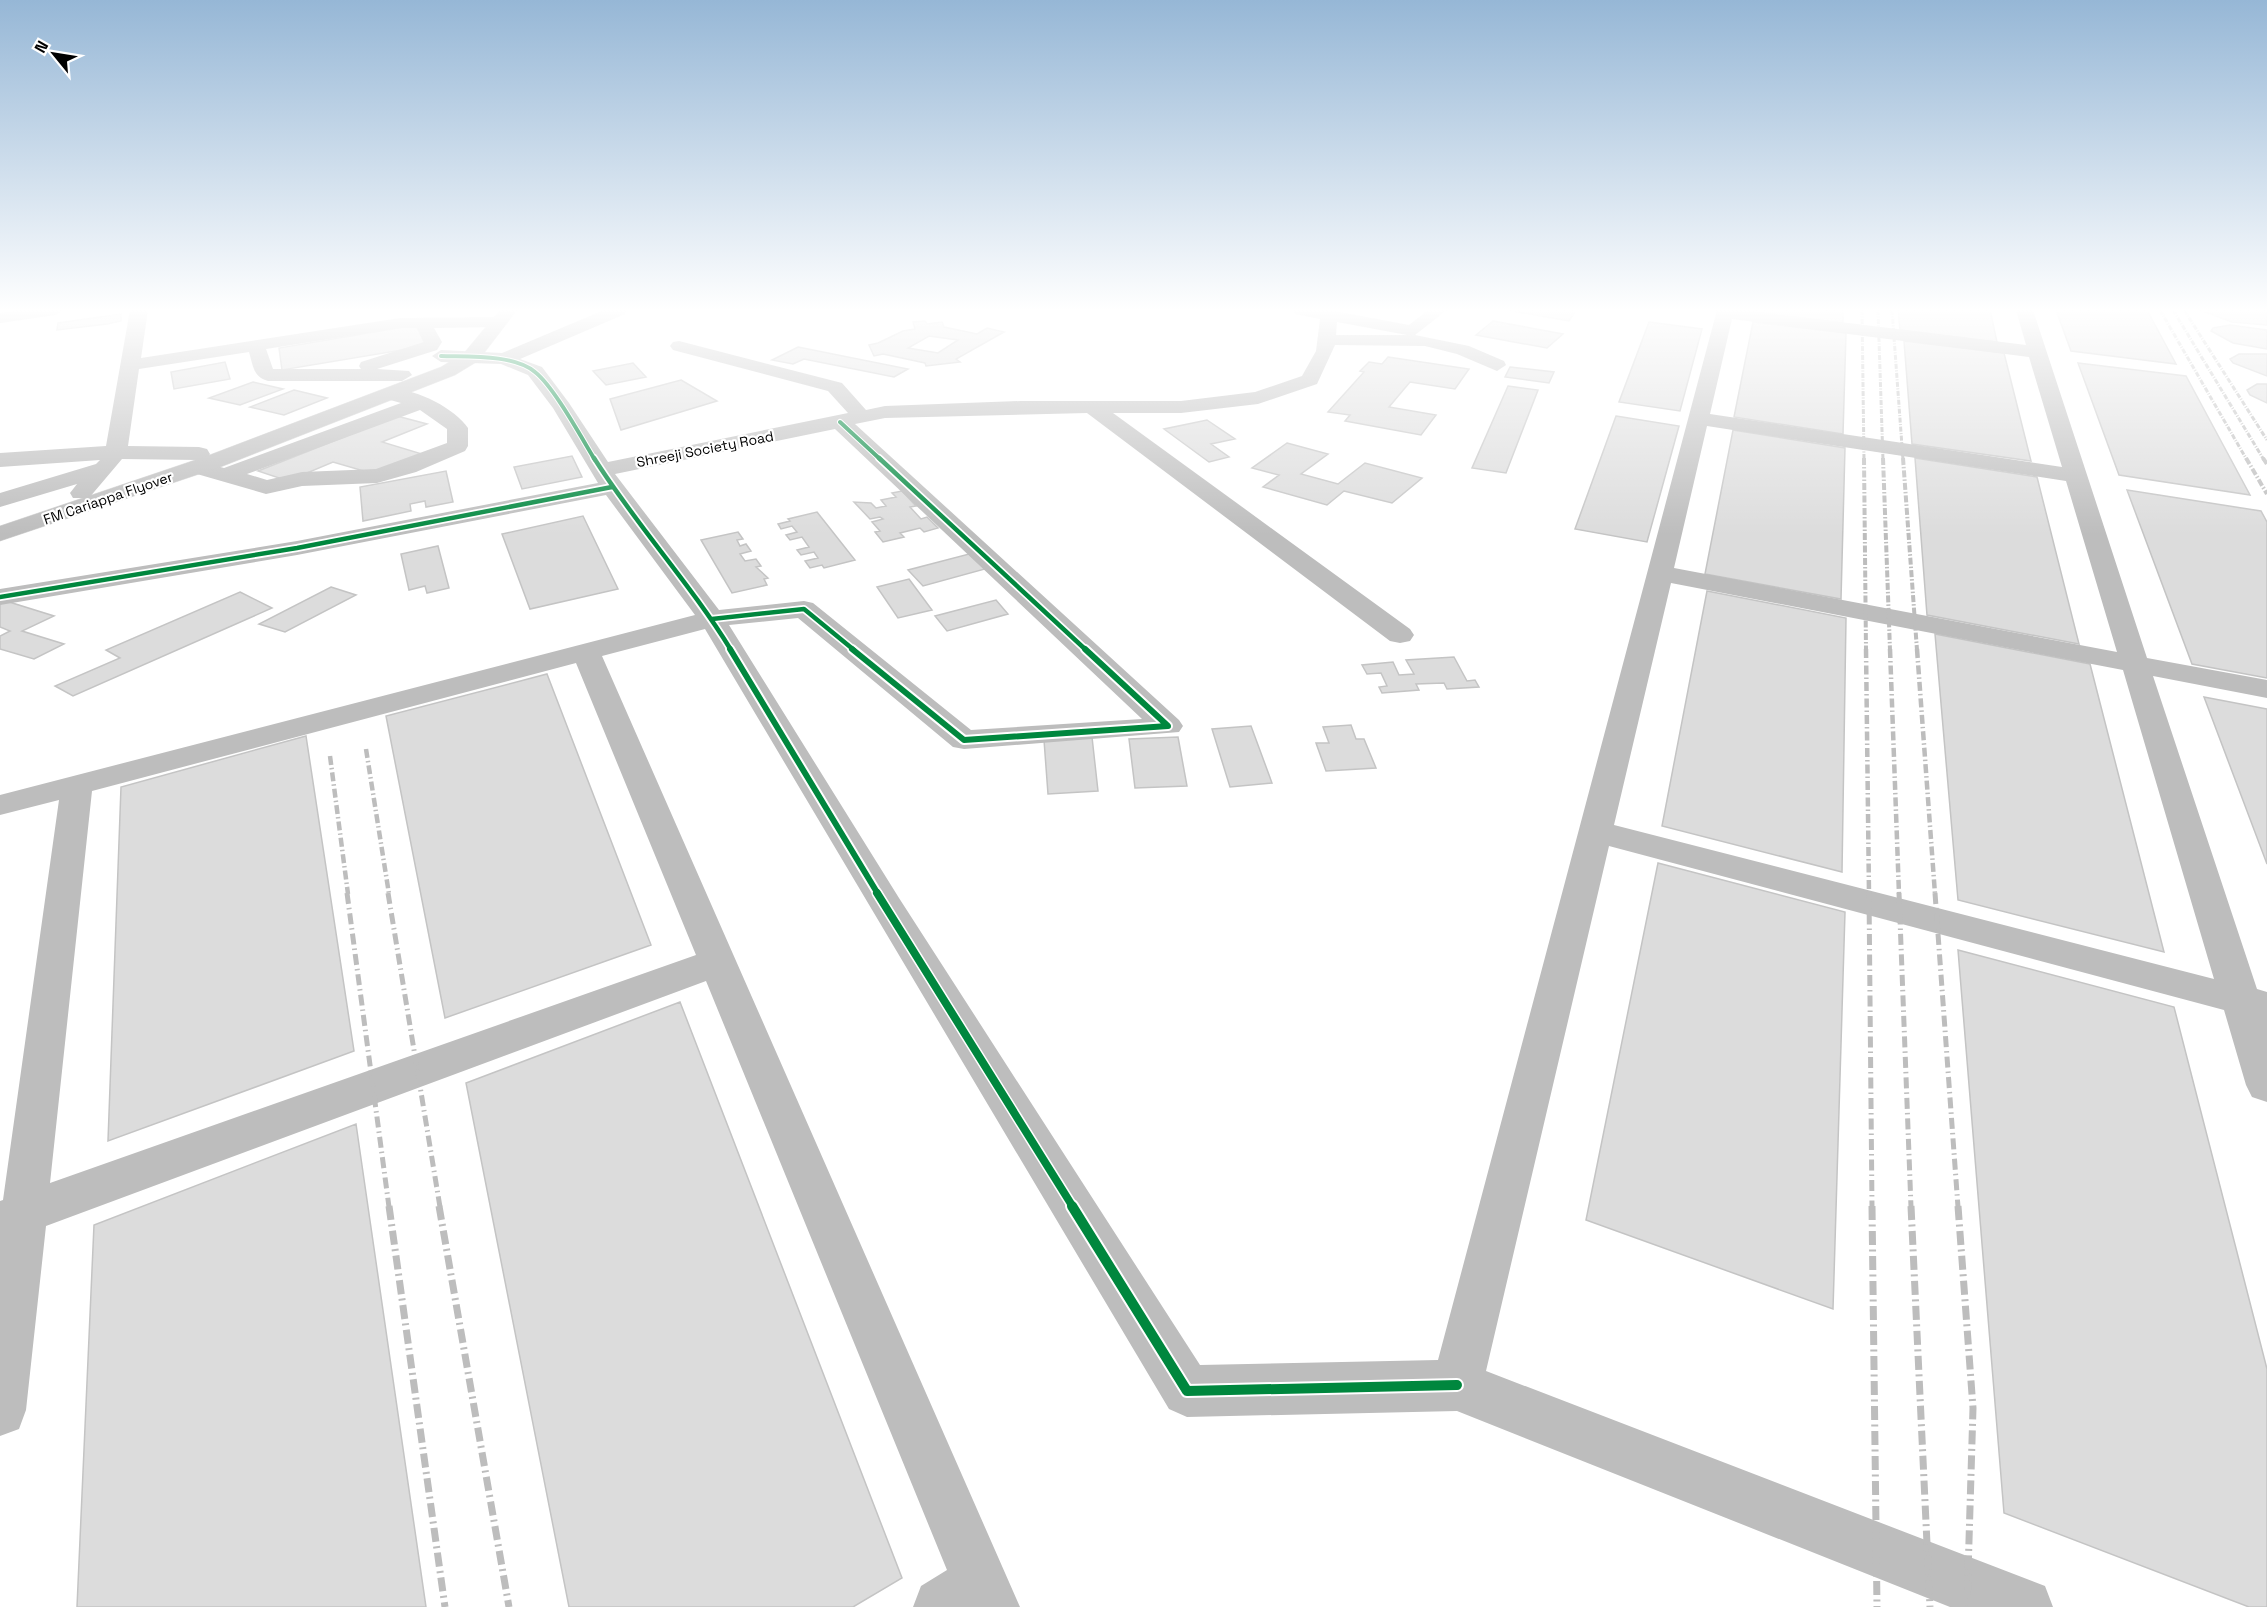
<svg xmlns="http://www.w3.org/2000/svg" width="2267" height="1607" font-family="'Space Grotesk',sans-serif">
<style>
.building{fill:#dcdcdc;stroke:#c4c4c4;stroke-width:1.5;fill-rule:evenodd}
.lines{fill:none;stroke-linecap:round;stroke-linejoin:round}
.major-casing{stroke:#dbdbdb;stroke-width:1}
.minor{fill:#bdbdbd;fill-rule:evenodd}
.major{fill:#bdbdbd;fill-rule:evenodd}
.rail-far4{stroke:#bdbdbd;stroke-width:3;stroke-dasharray:5 1.5 1 1.5;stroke-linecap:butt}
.rail-far3{stroke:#bdbdbd;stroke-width:4;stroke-dasharray:7 2 1.5 2;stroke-linecap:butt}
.rail-far2{stroke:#bdbdbd;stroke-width:4.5;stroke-dasharray:9 3 1.5 3;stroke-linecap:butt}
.rail-far1{stroke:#bdbdbd;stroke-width:5;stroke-dasharray:11 4 1.5 4;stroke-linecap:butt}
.rail{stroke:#bdbdbd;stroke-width:7;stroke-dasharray:14 4.5 2 4.5;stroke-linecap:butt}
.cycleway-far4-casing{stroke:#fff;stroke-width:6}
.cycleway-far3-casing{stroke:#fff;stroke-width:8}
.cycleway-far2-casing{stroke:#fff;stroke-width:10}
.cycleway-far1-casing{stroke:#fff;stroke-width:11}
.cycleway-casing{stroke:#fff;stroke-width:14}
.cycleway-far4{stroke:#00873e;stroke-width:4}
.cycleway-far3{stroke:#00873e;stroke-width:4.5}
.cycleway-far2{stroke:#00873e;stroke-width:6}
.cycleway-far1{stroke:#00873e;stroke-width:8}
.cycleway{stroke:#00873e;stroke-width:10}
.labels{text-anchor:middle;stroke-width:4.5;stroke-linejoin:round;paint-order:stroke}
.far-street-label{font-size:14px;fill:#000;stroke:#fff}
</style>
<rect width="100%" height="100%" fill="#fff"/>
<!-- building -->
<path class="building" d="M 1507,310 L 1576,310 L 1569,321 Z
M 1752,310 L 1843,310 L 1843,323 L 1752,312 Z
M 1898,310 L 1990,310 L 1997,342 L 1900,330 Z
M 2056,310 L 2147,310 L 2176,364 L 2071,351 Z
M 2200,310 L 2264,310 L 2267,311 L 2267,325 L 2232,322 Z
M 121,314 L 121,321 L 107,324 L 57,330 L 58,323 Z
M 925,321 L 927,324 L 942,322 L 944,327 L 977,334 L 987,328 L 1004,332 L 956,359 L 960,362 L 926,366 L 925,363 L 883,354 L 874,356 L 869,345 L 878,343 L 903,331 L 915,329 L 913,322 ZM 929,336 L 958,340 L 938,353 L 908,348 Z
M 1493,321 L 1563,334 L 1547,348 L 1476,335 Z
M 1649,322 L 1702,329 L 1680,411 L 1619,402 Z
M 1753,322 L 1846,333 L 1843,434 L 1734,417 Z
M 416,325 L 426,346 L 282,370 L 279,348 Z
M 2230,325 L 2267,330 L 2267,349 L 2233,343 L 2211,331 L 2213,328 Z
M 1904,341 L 2004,353 L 2031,461 L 1912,444 Z
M 798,347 L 908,369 L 894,377 L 804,359 L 793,364 L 772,360 Z
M 2239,354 L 2267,354 L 2267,376 L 2233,363 L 2230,359 Z
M 1388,357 L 1469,369 L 1455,389 L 1410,382 L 1389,407 L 1436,415 L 1421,435 L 1345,421 L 1350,415 L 1328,412 L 1364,372 L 1360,371 L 1369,362 L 1382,364 Z
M 225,362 L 230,379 L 174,389 L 171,372 Z
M 633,363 L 646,377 L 606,385 L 593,371 Z
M 2078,363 L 2186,376 L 2250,495 L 2119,475 Z
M 1510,367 L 1554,372 L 1549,383 L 1505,377 Z
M 681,380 L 717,401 L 621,430 L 610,399 Z
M 253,382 L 283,389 L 240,405 L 209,398 Z
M 2257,384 L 2267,384 L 2267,403 L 2250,395 L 2247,390 Z
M 1508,386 L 1538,390 L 1506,473 L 1472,468 Z
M 294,390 L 327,398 L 284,415 L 250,407 Z
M 397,416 L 427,424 L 382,442 L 422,454 L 374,474 L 333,462 L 288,481 L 258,471 Z
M 1616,416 L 1679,426 L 1647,542 L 1575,529 Z
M 1207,420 L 1235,439 L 1211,444 L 1229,457 L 1209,462 L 1164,429 Z
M 1733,430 L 1845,448 L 1841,599 L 1705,574 Z
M 1287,443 L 1328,454 L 1301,474 L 1338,484 L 1365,463 L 1422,478 L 1392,503 L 1344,491 L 1327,505 L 1263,487 L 1279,475 L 1252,468 Z
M 572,456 L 582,477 L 522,489 L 514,467 Z
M 1915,458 L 2037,477 L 2079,644 L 1927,615 Z
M 446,471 L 453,502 L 426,507 L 425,501 L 410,504 L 411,511 L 363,521 L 360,487 Z
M 2127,490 L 2261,511 L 2267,522 L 2267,678 L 2192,664 Z
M 902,491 L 916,506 L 910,507 L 921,519 L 927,517 L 938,528 L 924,532 L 920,528 L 900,533 L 904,537 L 883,542 L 875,532 L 880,531 L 872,522 L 883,519 L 880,517 L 870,519 L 854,502 L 871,503 L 876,508 L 886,506 L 881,500 L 896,497 L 892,493 Z
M 817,512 L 855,560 L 824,568 L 822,565 L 810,568 L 805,561 L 818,558 L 814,552 L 801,555 L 797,550 L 809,547 L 802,537 L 790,540 L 786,535 L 797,532 L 792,526 L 781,529 L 778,524 L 790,521 L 788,519 Z
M 583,516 L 618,589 L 530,609 L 502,534 Z
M 738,532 L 743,539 L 737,540 L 740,546 L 746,544 L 751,551 L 740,554 L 745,561 L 756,559 L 761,566 L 756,567 L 768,578 L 764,579 L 767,585 L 732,593 L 701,540 Z
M 438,546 L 449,588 L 427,593 L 425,586 L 409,590 L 401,554 Z
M 969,554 L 985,569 L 923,586 L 908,570 Z
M 909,579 L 932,610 L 898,618 L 877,587 Z
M 331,587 L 356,595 L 285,632 L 259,624 Z
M 1707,591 L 1846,618 L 1842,872 L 1662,826 Z
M 240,592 L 272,608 L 73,696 L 55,686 L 120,658 L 106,650 Z
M 996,600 L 1008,614 L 947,631 L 935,616 Z
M 6,601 L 54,616 L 22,631 L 64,644 L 34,659 L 0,649 L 0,636 L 10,631 L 0,627 L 0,604 Z
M 1935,634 L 2090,664 L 2164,952 L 1958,900 Z
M 1454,657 L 1467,681 L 1475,680 L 1479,687 L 1447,689 L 1444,683 L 1416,684 L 1419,690 L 1382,693 L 1379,687 L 1387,686 L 1381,673 L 1367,674 L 1362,665 L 1393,662 L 1399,675 L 1414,674 L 1406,660 Z
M 547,674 L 651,945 L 445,1018 L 386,716 Z
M 2204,697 L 2267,709 L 2267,864 Z
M 1351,725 L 1356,739 L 1364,739 L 1376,768 L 1326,771 L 1316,743 L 1329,743 L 1323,727 Z
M 1251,726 L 1272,783 L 1230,787 L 1212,729 Z
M 306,736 L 354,1051 L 108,1141 L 121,787 Z
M 1092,737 L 1098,791 L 1048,794 L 1044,740 Z
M 1178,737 L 1187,786 L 1135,788 L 1129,739 Z
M 1658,863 L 1845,912 L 1833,1309 L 1586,1220 Z
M 1958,950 L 2174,1007 L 2267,1369 L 2267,1607 L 2249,1607 L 2004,1513 Z
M 680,1002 L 902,1578 L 853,1607 L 569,1607 L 466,1083 Z
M 356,1124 L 426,1607 L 77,1607 L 94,1225 Z"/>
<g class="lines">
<defs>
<path id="major" d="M 500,310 L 517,310 L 478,361 L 455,375 L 223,466 L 0,541 L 0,526 L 207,456 L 441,367 L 464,353 Z"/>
</defs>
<!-- major casing -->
<use href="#major" class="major-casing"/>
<!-- minor -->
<path class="minor" d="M 19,310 L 64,310 L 56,315 L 0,323 L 0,313 Z
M 130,310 L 148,310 L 141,358 L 400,318 L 499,317 L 508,322 L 499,327 L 434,328 L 442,342 L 437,350 L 377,369 L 409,371 L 412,375 L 402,381 L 268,381 C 253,377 253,365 249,352 L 139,369 L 128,446 L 199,447 L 207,449 L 210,454 L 207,459 L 199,461 L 224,468 L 401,403 L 383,398 L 380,394 L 383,390 C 408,384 454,407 468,428 L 468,446 L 465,451 L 416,472 L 377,483 L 302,486 L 266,494 L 190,472 L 187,467 L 190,462 L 198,460 L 122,459 L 89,498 L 73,498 L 70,493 L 77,484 L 0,507 L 0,493 L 96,464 L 100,460 L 0,467 L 0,453 L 106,446 ZM 400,328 L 417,328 L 424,342 L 361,362 L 359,366 L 361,369 L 273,369 L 266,349 ZM 420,410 L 447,429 L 447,443 L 376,469 L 302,472 L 267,480 L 247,474 Z
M 604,310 L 627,310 L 625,314 L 520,359 L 542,367 L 569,403 L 608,462 L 848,413 L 828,391 L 673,350 L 670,346 L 673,342 L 679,341 L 842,383 L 866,410 L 885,406 L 1021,401 L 1181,401 L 1255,392 L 1302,376 L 1316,351 L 1320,319 L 1295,314 L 1293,310 L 1329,310 L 1409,325 L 1428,310 L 1447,310 L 1415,335 L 1469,346 L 1504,361 L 1506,365 L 1497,371 L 1457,354 L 1425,346 L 1335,345 L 1317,384 L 1258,404 L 1181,413 L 1113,413 L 1410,629 L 1414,635 L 1410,641 L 1400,643 L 1390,641 L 1087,413 L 885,418 L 855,424 L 1179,720 L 1183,726 L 1179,732 L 964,749 L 953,747 L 798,618 L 729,625 L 899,898 L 1200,1365 L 1438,1360 L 1717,310 L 1744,310 L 2026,345 L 2016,310 L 2033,310 L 2147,658 L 2267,680 L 2267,698 L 2153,676 L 2257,989 L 2267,992 L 2267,1102 L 2252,1097 L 2246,1085 L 2224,1010 L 1609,846 L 1486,1371 L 2045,1586 L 2053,1607 L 1950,1607 L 1457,1411 L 1187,1417 L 1169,1409 L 705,629 L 602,656 L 1020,1607 L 913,1607 L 921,1586 L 947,1570 L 706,981 L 46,1226 L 26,1410 L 19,1429 L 0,1436 L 0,1201 L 3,1200 L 59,800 L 0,815 L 0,795 L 695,615 L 606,495 L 297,555 L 0,605 L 0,589 L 297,541 L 598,483 L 553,408 L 528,375 L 501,364 L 441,362 L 432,356 L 441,350 L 502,353 ZM 1732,319 L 2029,357 L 2062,467 L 1710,414 ZM 1337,322 L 1407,335 L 1336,335 ZM 1707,426 L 2066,481 L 2117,652 L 1674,568 ZM 835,429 L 1142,719 L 971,730 L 813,603 L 804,601 L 719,610 L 615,474 ZM 1671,583 L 2123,670 L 2214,979 L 1614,825 ZM 576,663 L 696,955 L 50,1183 L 92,791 Z"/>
<!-- major -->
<use href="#major" class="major"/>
<!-- rail-far4 -->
<path class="rail-far4" d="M 1862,310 L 1864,460
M 1878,310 L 1883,460
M 1892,310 L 1903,460
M 2160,310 L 2247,460
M 2173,310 L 2264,460
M 2184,310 L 2267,440"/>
<!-- rail-far3 -->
<path class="rail-far3" d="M 1864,458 L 1866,650
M 1883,458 L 1890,650
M 1903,458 L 1917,650
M 2246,458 L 2267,494
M 2263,458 L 2267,464"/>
<!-- rail-far2 -->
<path class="rail-far2" d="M 1866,649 L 1869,894
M 1890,649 L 1899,894
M 1917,649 L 1935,894
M 366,749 L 389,894
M 330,756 L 348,894"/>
<!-- rail-far1 -->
<path class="rail-far1" d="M 347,893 L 389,1207
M 388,893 L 440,1207
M 1869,893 L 1872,1207
M 1899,893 L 1911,1207
M 1935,893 L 1958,1207"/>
<!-- rail -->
<path class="rail" d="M 389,1206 L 445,1607
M 439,1206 L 509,1607
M 1872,1206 L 1877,1607
M 1911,1206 L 1930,1607
M 1958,1206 L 1973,1408 L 1967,1607"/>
<defs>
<path id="cycleway-far4" d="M 441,356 C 467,357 514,354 535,372 C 554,387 581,437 595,460
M 840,422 L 881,460"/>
<path id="cycleway-far3" d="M 594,458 C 636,525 690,583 731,650
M 879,458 L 1086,650
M 0,597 L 297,548 L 612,487
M 712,619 L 804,609 L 854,650"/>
<path id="cycleway-far2" d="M 730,649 L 878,894
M 852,649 L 964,740 L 1168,726 L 1085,649"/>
<path id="cycleway-far1" d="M 877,893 L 1073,1207"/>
<path id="cycleway" d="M 1072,1206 L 1187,1391 L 1457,1385"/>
</defs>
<!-- cycleway-far4 casing -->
<use href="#cycleway-far4" class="cycleway-far4-casing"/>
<!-- cycleway-far3 casing -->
<use href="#cycleway-far3" class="cycleway-far3-casing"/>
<!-- cycleway-far2 casing -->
<use href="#cycleway-far2" class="cycleway-far2-casing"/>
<!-- cycleway-far1 casing -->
<use href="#cycleway-far1" class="cycleway-far1-casing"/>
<!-- cycleway casing -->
<use href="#cycleway" class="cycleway-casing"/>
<!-- cycleway-far4 -->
<use href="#cycleway-far4" class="cycleway-far4"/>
<!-- cycleway-far3 -->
<use href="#cycleway-far3" class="cycleway-far3"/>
<!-- cycleway-far2 -->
<use href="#cycleway-far2" class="cycleway-far2"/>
<!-- cycleway-far1 -->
<use href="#cycleway-far1" class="cycleway-far1"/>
<!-- cycleway -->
<use href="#cycleway" class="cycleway"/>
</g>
<!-- sky -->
<linearGradient id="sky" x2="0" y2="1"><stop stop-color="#96b7d6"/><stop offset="0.58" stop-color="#fff"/><stop offset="1" stop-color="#fff" stop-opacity="0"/></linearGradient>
<rect width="2267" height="535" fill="url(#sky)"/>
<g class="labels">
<!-- far-street labels -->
<g class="far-street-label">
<text transform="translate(705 449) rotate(-11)" y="5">Shreeji Society Road</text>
<text transform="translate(108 498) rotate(-19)" y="5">FM Cariappa Flyover</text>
</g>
</g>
<!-- north arrow -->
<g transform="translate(54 54) rotate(300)" stroke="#ffffff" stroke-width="4.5" paint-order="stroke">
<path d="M0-4.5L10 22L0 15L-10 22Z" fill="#000000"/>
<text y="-9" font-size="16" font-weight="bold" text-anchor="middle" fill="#000000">N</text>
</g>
</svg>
